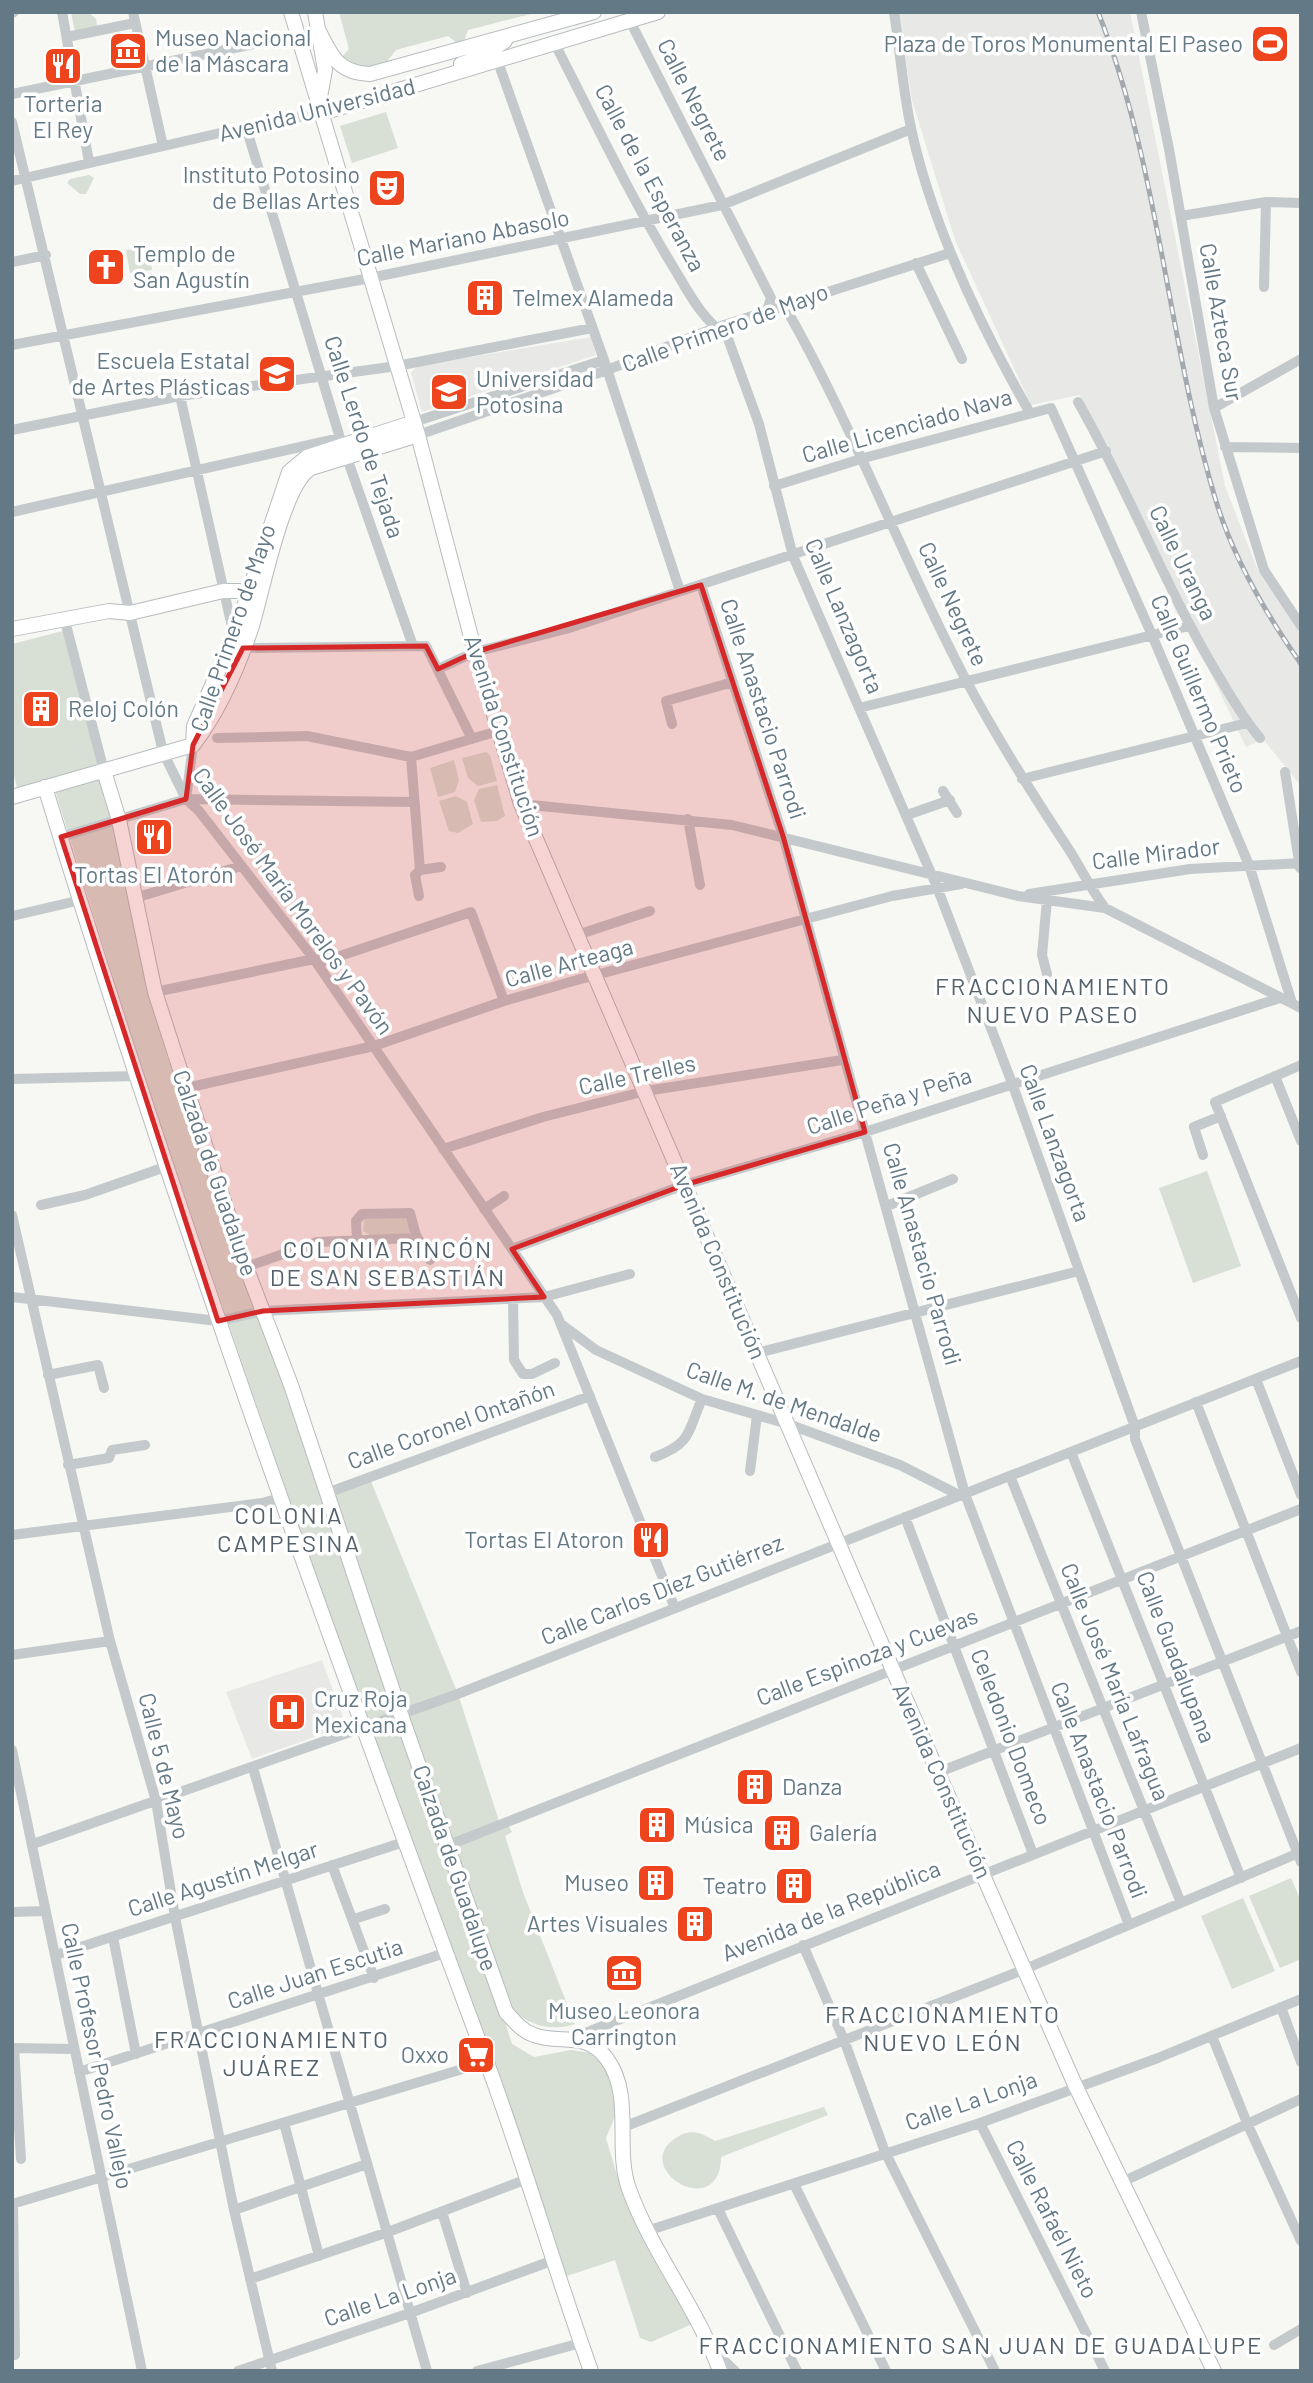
<svg xmlns="http://www.w3.org/2000/svg" width="1313" height="2383" font-family="Barlow,sans-serif">
<style>
.built{fill:#e8e8e7}
.green{fill:#d8dfd4}
.lines{fill:none;stroke-linecap:round;stroke-linejoin:round}
.major-casing{stroke:#b7bcbf;stroke-width:16}
.minor{stroke:#c4c9cb;stroke-width:10}
.major{stroke:#fff;stroke-width:14}
.rail-casing{stroke:#a2aaaf;stroke-width:5}
.rail{stroke:#fff;stroke-width:2.5;stroke-dasharray:8;stroke-linecap:butt}
.marked{fill:#d62828;fill-opacity:0.2;stroke:#d62828;stroke-width:5;stroke-linejoin:round}
.labels{text-anchor:middle;stroke-width:7;stroke-linejoin:round;paint-order:stroke}
.poi-label{font-size:23px;fill:#647986;stroke:#fff;text-anchor:start}
.street-label{font-size:23px;fill:#647986;stroke:#fff}
.neighbourhood-label{font-size:24px;letter-spacing:2px;fill:#52616b;stroke:#fff}
</style>
<rect width="100%" height="100%" fill="#f7f7f3"/>
<!-- built -->
<path class="built" d="M 898,12 L 1130,12 L 1225,486 L 1257,568 L 1301,634 L 1301,786 L 1263,739 L 1246,747 L 1191,632 L 1176,612 L 1107,445 L 1079,395 L 1031,405 L 955,240 L 912,100 Z
M 591,337 L 596,355 L 422,412 L 411,373 L 417,366 Z
M 322,1660 L 346,1726 L 252,1759 L 226,1692 Z"/>
<!-- green -->
<path class="green" d="M 71,12 L 88,12 L 96,19 L 97,27 L 75,32 Z
M 339,12 L 539,12 L 468,30 L 464,41 L 457,43 L 448,36 L 396,50 L 386,63 L 355,71 L 342,57 L 349,49 Z
M 386,112 L 398,148 L 352,163 L 340,126 Z
M 89,175 L 94,178 L 86,194 L 80,194 L 67,183 L 70,179 Z
M 149,247 L 152,270 L 130,273 L 126,250 Z
M 63,631 L 98,767 L 17,788 L 12,768 L 12,644 Z
M 486,752 L 490,755 L 497,781 L 478,786 L 468,778 L 462,758 Z
M 454,760 L 459,780 L 455,792 L 438,797 L 430,768 Z
M 100,774 C 131,865 140,963 167,1056 L 321,1484 L 327,1493 L 370,1479 L 458,1694 L 500,1824 L 449,1845 L 512,2044 L 534,2057 L 571,2050 L 590,2053 L 608,2070 L 616,2114 L 606,2138 L 617,2175 L 692,2324 L 651,2342 L 640,2338 L 615,2260 L 564,2277 L 369,1731 L 145,1081 L 54,787 Z
M 497,785 L 505,816 L 497,821 L 481,822 L 474,800 L 479,789 Z
M 456,796 L 467,802 L 473,824 L 458,833 L 449,831 L 439,801 Z
M 1207,1171 L 1241,1266 L 1193,1283 L 1159,1188 Z
M 409,1216 L 410,1233 L 371,1236 L 363,1231 L 364,1219 Z
M 508,1825 L 512,1832 L 505,1836 L 524,1895 L 575,2024 C 554,2031 530,2027 514,2010 L 451,1846 Z
M 1291,1878 L 1301,1901 L 1301,1959 L 1280,1968 L 1249,1896 Z
M 1243,1898 L 1275,1971 L 1232,1989 L 1201,1916 Z
M 824,2107 L 828,2115 L 721,2157 C 720,2225 625,2166 679,2136 C 692,2128 704,2134 715,2141 Z"/>
<g class="lines">
<defs>
<path id="major" d="M 291,12 L 418,435 L 475,652 L 521,804 L 892,1668 L 1076,2087 L 1214,2371
M 315,12 L 325,70 L 320,97
M 320,33 C 332,58 340,73 370,74 L 594,12
M 461,64 L 478,58 L 505,41
M 322,113 L 658,12
M 12,629 L 109,611 L 130,613 L 223,591 L 255,591
M 193,745 L 194,726 L 234,636 L 289,472 L 307,457 L 414,422
M 193,745 C 218,713 238,667 251,629 C 262,595 282,485 311,468 L 418,435
M 104,771 L 119,820 L 155,992 L 186,1088 L 246,1267 L 291,1385 L 401,1715 L 506,2012 C 514,2021 522,2031 534,2035 C 560,2045 586,2030 607,2059 C 634,2096 614,2148 629,2189 C 652,2253 697,2307 720,2371
M 45,787 C 176,1217 329,1639 486,2060 C 524,2162 554,2268 591,2371
M 12,797 L 193,745"/>
</defs>
<!-- major casing -->
<use href="#major" class="major-casing"/>
<!-- minor -->
<path class="minor" d="M 62,12 L 89,162
M 133,12 L 163,146
M 894,12 C 900,51 903,91 911,128 C 932,226 981,327 1030,413
M 1141,12 L 1169,149 L 1214,408 L 1264,570 L 1301,626
M 12,13 L 14,12
M 630,21 L 771,298 L 767,311
M 67,37 L 135,23
M 555,44 C 593,118 629,194 672,265 C 688,291 701,319 727,336 L 759,424 L 793,556 L 937,887 L 1012,1083 L 1135,1427 L 1135,1439 L 1301,1862
M 498,62 L 604,360 L 680,591
M 12,94 L 298,35
M 12,122 L 163,752 L 186,799 L 199,811 L 314,959 L 557,1315 L 674,1606
M 246,127 L 340,438 L 413,646
M 12,181 L 246,127 L 322,113
M 1181,216 L 1266,202 L 1301,203
M 12,262 L 46,255
M 916,263 L 962,359
M 1264,287 L 1266,202
M 784,305 C 854,427 902,559 967,682 C 997,738 1031,792 1066,845 C 1080,866 1090,888 1105,908
M 12,345 L 370,278 L 722,205 L 911,129
M 180,396 L 234,636 L 243,648 L 426,646 L 472,739
M 1078,402 C 1128,489 1164,584 1215,670 C 1229,693 1242,717 1260,738
M 1214,408 L 1301,359
M 414,422 L 604,360
M 12,430 L 180,396 L 397,366 L 592,328
M 418,435 L 607,370 L 715,328 L 950,253
M 1225,447 L 1301,448
M 774,486 L 864,458 L 1051,408 L 1152,635 L 1249,865 L 1292,1003
M 12,512 L 340,438
M 701,585 L 783,836 L 965,1494 L 1129,1925
M 65,621 L 104,771
M 438,669 L 475,652 L 566,629 L 1106,451
M 859,708 L 1189,626
M 672,724 L 666,701 L 733,682
M 217,738 L 307,736 L 411,757 L 498,731
M 411,757 L 420,870
M 1285,772 L 1300,868
M 1022,779 L 1247,723
M 943,791 L 957,813
M 186,799 L 193,745
M 521,804 L 732,825 L 1018,896 L 1105,908 L 1301,1008
M 907,815 L 950,800
M 688,819 L 700,885
M 61,837 L 186,799 L 414,802
M 420,870 L 441,867
M 1029,894 L 1190,869 L 1301,863
M 419,896 L 415,875 L 420,870
M 135,898 L 241,866
M 1047,900 L 1042,955 L 1047,974
M 12,916 L 81,900
M 577,935 L 650,911
M 155,992 L 314,959 L 325,961 L 471,912 L 504,1001
M 1301,1065 L 1215,1102 L 1301,1318
M 1275,1076 L 1301,1141
M 12,1079 L 137,1076
M 186,1088 L 374,1046 L 504,1001 L 577,980 L 892,896 L 961,884
M 443,1149 L 543,1117 L 646,1091 L 842,1060
M 1203,1155 L 1194,1127 L 1221,1116
M 41,1205 L 85,1195 L 165,1167
M 887,1206 L 953,1179
M 484,1209 L 504,1196
M 12,1215 L 110,1641 L 156,1801 L 175,1917 L 234,2210 L 272,2371
M 357,1240 L 356,1221 L 362,1214 L 410,1213 L 416,1235 L 430,1260
M 512,1249 L 684,1185 L 865,1132 L 1280,998
M 246,1267 L 317,1242 L 412,1238 L 416,1235
M 12,1297 L 218,1321 L 263,1311 L 544,1297 L 630,1274
M 513,1299 L 514,1360 L 523,1374 L 532,1374 L 555,1363
M 561,1324 L 596,1350 L 702,1399 L 788,1424 L 900,1465 L 959,1495
M 757,1353 L 1079,1271
M 48,1375 L 98,1365 L 104,1388
M 1256,1379 L 1301,1495
M 1196,1402 L 1301,1672
M 1071,1452 L 1241,1878
M 655,1457 C 692,1443 687,1433 702,1399
M 68,1465 L 109,1458 L 112,1450 L 145,1445
M 750,1471 L 757,1415
M 1010,1476 L 1181,1903
M 327,1493 L 590,1396
M 905,1517 L 1033,1854
M 12,1535 L 262,1503 L 280,1498
M 12,1655 L 110,1641
M 12,1750 L 142,2371
M 253,1768 L 427,2371
M 939,1772 L 1301,1631
M 33,1844 L 455,1695 L 1301,1361
M 449,1845 L 1301,1509
M 332,1865 L 374,1978
M 12,1912 L 45,1911
M 354,1919 L 385,1909
M 113,1937 L 136,2054
M 803,1945 L 844,2040 L 885,2152 L 995,2371
M 56,1955 L 404,1842
M 1281,2007 L 1301,2062
M 1212,2036 L 1247,2123 L 1301,2241
M 573,2038 L 1301,1748
M 12,2048 L 74,2049
M 14,2048 L 21,2159
M 79,2072 L 445,1953
M 284,2123 L 319,2256
M 980,2123 L 1105,2371
M 621,2128 L 1025,1969 L 1301,1852
M 1122,2182 L 1301,2099
M 794,2184 L 886,2371
M 12,2204 L 486,2062
M 13,2204 L 15,2355
M 718,2209 L 797,2371
M 234,2210 L 367,2164
M 442,2212 L 467,2293
M 650,2230 L 980,2123 L 1158,2058 L 1301,1999
M 250,2279 L 388,2232 L 527,2179
M 1274,2345 L 1301,2329
M 712,2349 L 735,2371
M 238,2371 L 410,2313 L 554,2260
M 477,2371 L 581,2343"/>
<!-- major -->
<use href="#major" class="major"/>
<defs>
<path id="rail" d="M 1098,12 C 1160,168 1167,340 1216,501 C 1234,560 1266,614 1301,664"/>
</defs>
<!-- rail casing -->
<use href="#rail" class="rail-casing"/>
<!-- rail -->
<use href="#rail" class="rail"/>
</g>
<!-- marked area -->
<path class="marked" d="M 701,585 L 783,836 L 865,1132 L 684,1185 L 512,1249 L 544,1297 L 263,1311 L 218,1321 L 61,837 L 186,799 L 193,745 L 243,648 L 426,646 L 438,669 L 475,652 Z"/>
<!-- icons -->
<defs>
<symbol id="stadium-square" viewBox="-11 -11 22 22"><rect x="-9" y="-9" width="18" height="18" rx="4" fill="#ed441e" stroke="#fff"/><path d="M0-5a6.5 5 0 1 0 0 10a6.5 5 0 1 0 0-10ZM-3.5-1.8h7v3.6h-7Z" fill="#fff"/></symbol>
<symbol id="museum-square" viewBox="-11 -11 22 22"><rect x="-9" y="-9" width="18" height="18" rx="4" fill="#ed441e" stroke="#fff"/><path d="M0-6L6-3V-2H-6V-3ZM-5-1h2V3h-2ZM-1-1h2V3h-2ZM3-1h2V3H3ZM-6 4H6V6H-6Z" fill="#fff"/></symbol>
<symbol id="restaurant-square" viewBox="-11 -11 22 22"><rect x="-9" y="-9" width="18" height="18" rx="4" fill="#ed441e" stroke="#fff"/><path d="M-5-6h1v4h1v-4h1v4h1v-4h1v5L-1.5 .5V6h-2V.5L-5-1ZM5-6V6H3V1.5H1.5Q1.5-4 5-6Z" fill="#fff"/></symbol>
<symbol id="theatre-square" viewBox="-11 -11 22 22"><rect x="-9" y="-9" width="18" height="18" rx="4" fill="#ed441e" stroke="#fff"/><path d="M-5-5.5Q0-4 5-5.5V0Q5 5 0 6Q-5 5-5 0ZM-3.3-2.5H-1v1.5H-3.3ZM1-2.5H3.3v1.5H1ZM-2.8 1Q0 5.5 2.8 1Z" fill="#fff"/></symbol>
<symbol id="church-square" viewBox="-11 -11 22 22"><rect x="-9" y="-9" width="18" height="18" rx="4" fill="#ed441e" stroke="#fff"/><path d="M-1.2-6h2.4v3.5h3.3v2.4h-3.3V6h-2.4V-.1h-3.3v-2.4h3.3Z" fill="#fff"/></symbol>
<symbol id="building-square" viewBox="-11 -11 22 22"><rect x="-9" y="-9" width="18" height="18" rx="4" fill="#ed441e" stroke="#fff"/><path d="M-4-6H4V6H1V3H-1V6H-4ZM-2.5-4.3h1.7v1.8h-1.7ZM.8-4.3h1.7v1.8H.8ZM-2.5-1h1.7V.8h-1.7ZM.8-1h1.7V.8H.8Z" fill="#fff"/></symbol>
<symbol id="university-square" viewBox="-11 -11 22 22"><rect x="-9" y="-9" width="18" height="18" rx="4" fill="#ed441e" stroke="#fff"/><path d="M0-5L7-2L0 1L-7-2ZM-4 1L0 2.5L4 1V4Q0 6-4 4Z" fill="#fff"/></symbol>
<symbol id="hospital-square" viewBox="-11 -11 22 22"><rect x="-9" y="-9" width="18" height="18" rx="4" fill="#ed441e" stroke="#fff"/><path d="M-5-5h3v3.5h4V-5h3V5h-3V1.5h-4V5h-3Z" fill="#fff"/></symbol>
<symbol id="supermarket-square" viewBox="-11 -11 22 22"><rect x="-9" y="-9" width="18" height="18" rx="4" fill="#ed441e" stroke="#fff"/><path d="M-6-5.5h2.5l.6 2H6L4.5 2H-2.5L-4.4-4H-6ZM-1.5 3.2a1.3 1.3 0 1 0 .1 0ZM3 3.2a1.3 1.3 0 1 0 .1 0Z" fill="#fff"/></symbol>
</defs>
<g fill-rule="evenodd">
<use href="#stadium-square" x="1248" y="22" width="44" height="44"/>
<use href="#museum-square" x="106" y="29" width="44" height="44"/>
<use href="#restaurant-square" x="41" y="44" width="44" height="44"/>
<use href="#theatre-square" x="365" y="166" width="44" height="44"/>
<use href="#church-square" x="84" y="245" width="44" height="44"/>
<use href="#building-square" x="463" y="276" width="44" height="44"/>
<use href="#university-square" x="255" y="352" width="44" height="44"/>
<use href="#university-square" x="427" y="370" width="44" height="44"/>
<use href="#building-square" x="19" y="687" width="44" height="44"/>
<use href="#restaurant-square" x="132" y="815" width="44" height="44"/>
<use href="#restaurant-square" x="629" y="1518" width="44" height="44"/>
<use href="#hospital-square" x="265" y="1690" width="44" height="44"/>
<use href="#building-square" x="733" y="1765" width="44" height="44"/>
<use href="#building-square" x="635" y="1803" width="44" height="44"/>
<use href="#building-square" x="760" y="1811" width="44" height="44"/>
<use href="#building-square" x="634" y="1861" width="44" height="44"/>
<use href="#building-square" x="772" y="1864" width="44" height="44"/>
<use href="#building-square" x="673" y="1902" width="44" height="44"/>
<use href="#museum-square" x="602" y="1951" width="44" height="44"/>
<use href="#supermarket-square" x="454" y="2033" width="44" height="44"/>
</g>
<g class="labels">
<!-- poi labels -->
<g class="poi-label">
<text x="155" y="46">Museo Nacional<tspan x="155" dy="26">de la Máscara</tspan></text>
<text x="1243" y="52" text-anchor="end">Plaza de Toros Monumental El Paseo</text>
<text x="63" y="112" text-anchor="middle">Torteria<tspan x="63" dy="26">El Rey</tspan></text>
<text x="360" y="183" text-anchor="end">Instituto Potosino<tspan x="360" dy="26">de Bellas Artes</tspan></text>
<text x="133" y="262">Templo de<tspan x="133" dy="26">San Agustín</tspan></text>
<text x="512" y="306">Telmex Alameda</text>
<text x="250" y="369" text-anchor="end">Escuela Estatal<tspan x="250" dy="26">de Artes Plásticas</tspan></text>
<text x="476" y="387">Universidad<tspan x="476" dy="26">Potosina</tspan></text>
<text x="68" y="717">Reloj Colón</text>
<text x="154" y="883" text-anchor="middle">Tortas El Atorón</text>
<text x="624" y="1548" text-anchor="end">Tortas El Atoron</text>
<text x="314" y="1707">Cruz Roja<tspan x="314" dy="26">Mexicana</tspan></text>
<text x="782" y="1795">Danza</text>
<text x="684" y="1833">Música</text>
<text x="809" y="1841">Galería</text>
<text x="629" y="1891" text-anchor="end">Museo</text>
<text x="767" y="1894" text-anchor="end">Teatro</text>
<text x="668" y="1932" text-anchor="end">Artes Visuales</text>
<text x="624" y="2019" text-anchor="middle">Museo Leonora<tspan x="624" dy="26">Carrington</tspan></text>
<text x="449" y="2063" text-anchor="end">Oxxo</text>
</g>
<!-- street labels -->
<g class="street-label">
<text transform="translate(694 100) rotate(63)" y="8">Calle Negrete</text>
<text transform="translate(317 110) rotate(-14)" y="8">Avenida Universidad</text>
<text transform="translate(650 178) rotate(62)" y="8">Calle de la Esperanza</text>
<text transform="translate(463 238) rotate(-11)" y="8">Calle Mariano Abasolo</text>
<text transform="translate(1221 322) rotate(80)" y="8">Calle Azteca Sur</text>
<text transform="translate(725 328) rotate(-20)" y="8">Calle Primero de Mayo</text>
<text transform="translate(907 426) rotate(-16)" y="8">Calle Licenciado Nava</text>
<text transform="translate(364 437) rotate(72)" y="8">Calle Lerdo de Tejada</text>
<text transform="translate(1183 563) rotate(64)" y="8">Calle Uranga</text>
<text transform="translate(953 604) rotate(65)" y="8">Calle Negrete</text>
<text transform="translate(844 616) rotate(67)" y="8">Calle Lanzagorta</text>
<text transform="translate(233 628) rotate(-71)" y="8">Calle Primero de Mayo</text>
<text transform="translate(1199 694) rotate(67)" y="8">Calle Guillermo Prieto</text>
<text transform="translate(763 709) rotate(72)" y="8">Calle Anastacio Parrodi</text>
<text transform="translate(504 736) rotate(72)" y="8">Avenida Constitución</text>
<text transform="translate(1156 854) rotate(-7)" y="8">Calle Mirador</text>
<text transform="translate(293 901) rotate(54)" y="8">Calle José María Morelos y Pavón</text>
<text transform="translate(569 963) rotate(-15)" y="8">Calle Arteaga</text>
<text transform="translate(637 1075) rotate(-12)" y="8">Calle Trelles</text>
<text transform="translate(889 1101) rotate(-18)" y="8">Calle Peña y Peña</text>
<text transform="translate(1055 1143) rotate(70)" y="8">Calle Lanzagorta</text>
<text transform="translate(215 1173) rotate(71)" y="8">Calzada de Guadalupe</text>
<text transform="translate(922 1254) rotate(74)" y="8">Calle Anastacio Parrodi</text>
<text transform="translate(718 1261) rotate(67)" y="8">Avenida Constitución</text>
<text transform="translate(784 1402) rotate(19)" y="8">Calle M. de Mendalde</text>
<text transform="translate(451 1425) rotate(-20)" y="8">Calle Coronel Ontañón</text>
<text transform="translate(662 1590) rotate(-22)" y="8">Calle Carlos Díez Gutiérrez</text>
<text transform="translate(867 1657) rotate(-21)" y="8">Calle Espinoza y Cuevas</text>
<text transform="translate(1176 1657) rotate(69)" y="8">Calle Guadalupana</text>
<text transform="translate(1115 1682) rotate(68)" y="8">Calle José María Lafragua</text>
<text transform="translate(1011 1737) rotate(69)" y="8">Celedonio Domeco</text>
<text transform="translate(164 1766) rotate(76)" y="8">Calle 5 de Mayo</text>
<text transform="translate(942 1781) rotate(66)" y="8">Avenida Constitución</text>
<text transform="translate(1099 1790) rotate(69)" y="8">Calle Anastacio Parrodi</text>
<text transform="translate(455 1868) rotate(71)" y="8">Calzada de Guadalupe</text>
<text transform="translate(223 1879) rotate(-18)" y="8">Calle Agustín Melgar</text>
<text transform="translate(831 1911) rotate(-22)" y="8">Avenida de la República</text>
<text transform="translate(315 1974) rotate(-18)" y="8">Calle Juan Escutia</text>
<text transform="translate(97 2056) rotate(78)" y="8">Calle Profesor Pedro Vallejo</text>
<text transform="translate(971 2101) rotate(-19)" y="8">Calle La Lonja</text>
<text transform="translate(1052 2219) rotate(63)" y="8">Calle Rafaél Nieto</text>
<text transform="translate(390 2297) rotate(-19)" y="8">Calle La Lonja</text>
</g>
<!-- neighbourhood labels -->
<g class="neighbourhood-label">
<text x="1053" y="995">FRACCIONAMIENTO<tspan x="1053" dy="28">NUEVO PASEO</tspan></text>
<text x="388" y="1258">COLONIA RINCÓN<tspan x="388" dy="28">DE SAN SEBASTIÁN</tspan></text>
<text x="289" y="1524">COLONIA<tspan x="289" dy="28">CAMPESINA</tspan></text>
<text x="943" y="2023">FRACCIONAMIENTO<tspan x="943" dy="28">NUEVO LEÓN</tspan></text>
<text x="272" y="2048">FRACCIONAMIENTO<tspan x="272" dy="28">JUÁREZ</tspan></text>
<text x="981" y="2354">FRACCIONAMIENTO SAN JUAN DE GUADALUPE</text>
</g>
</g>
<!-- border -->
<rect width="1313" height="2383" fill="none" stroke="#647986" stroke-width="28"/>
</svg>
